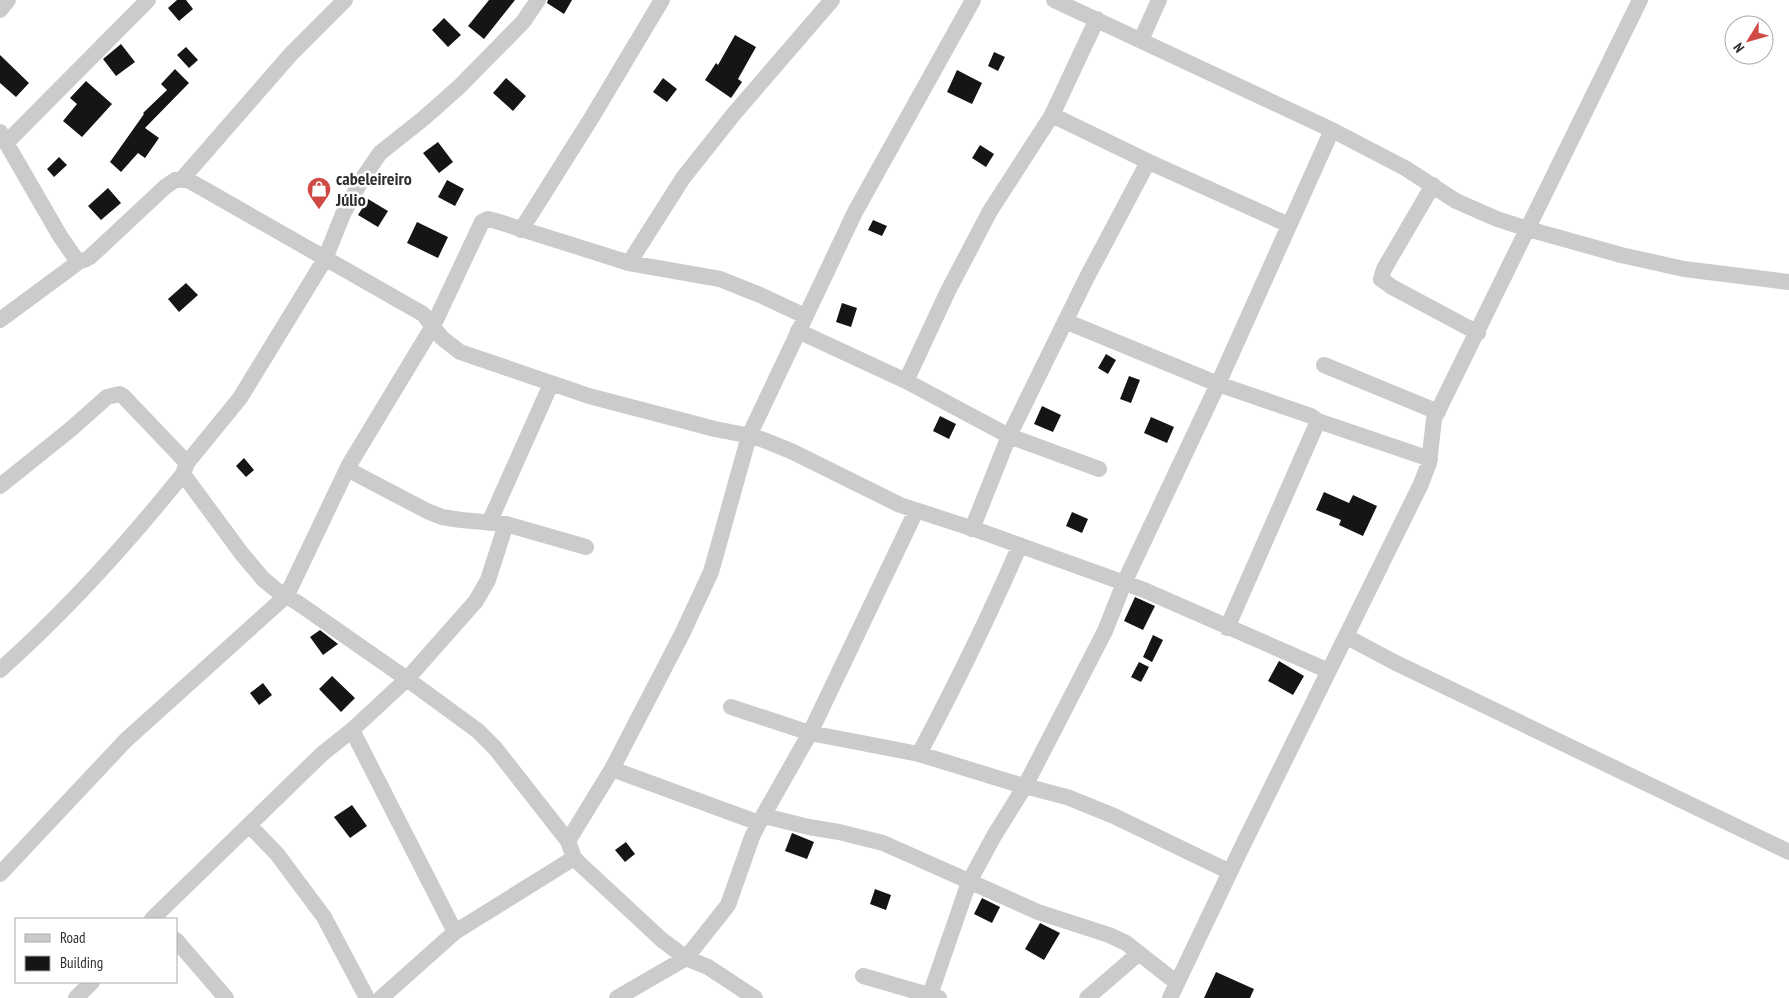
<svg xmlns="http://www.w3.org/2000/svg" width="1789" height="998" font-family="'PT Sans Narrow',sans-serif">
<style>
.building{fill:#151515}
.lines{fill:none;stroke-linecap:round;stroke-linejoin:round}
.minor{stroke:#cbcbcb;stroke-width:16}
.labels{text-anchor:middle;stroke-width:5;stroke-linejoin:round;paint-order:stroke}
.poi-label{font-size:18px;font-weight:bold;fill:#2e2e2e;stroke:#fff;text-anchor:start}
</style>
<rect width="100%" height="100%" fill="#fff"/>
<!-- building -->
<path class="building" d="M 177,0 L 186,0 L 193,9 L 179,21 L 168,8 Z
M 489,0 L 515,0 L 484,39 L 468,26 Z
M 548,0 L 572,0 L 564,14 L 547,3 Z
M 444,18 L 461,35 L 448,47 L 432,30 Z
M 735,35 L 756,47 L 738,79 L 742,82 L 731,98 L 705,80 L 716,63 L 718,65 Z
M 121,44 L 135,62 L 116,76 L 103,59 Z
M 186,47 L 198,60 L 189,68 L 177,55 Z
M 994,52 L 1005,57 L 998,71 L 988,66 Z
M 0,55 L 29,83 L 16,97 L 0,83 Z
M 175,69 L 189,83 L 145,128 L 159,138 L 145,158 L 138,153 L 121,172 L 110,162 L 144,114 L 143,113 L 167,90 L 161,84 Z
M 957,70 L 982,83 L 972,104 L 947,92 Z
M 506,78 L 526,96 L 513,111 L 493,93 Z
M 663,78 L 677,89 L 667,102 L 653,92 Z
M 86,81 L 112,104 L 82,137 L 63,121 L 77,104 L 70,98 Z
M 438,142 L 453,162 L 439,173 L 423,153 Z
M 980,145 L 994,154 L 986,167 L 972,158 Z
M 59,157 L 67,165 L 54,177 L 47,169 Z
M 447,180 L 464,189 L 455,206 L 438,197 Z
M 108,188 L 121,203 L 101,220 L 88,206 Z
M 368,199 L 388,211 L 378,227 L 358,215 Z
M 873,220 L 887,226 L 882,236 L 868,230 Z
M 417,222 L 448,237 L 438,258 L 407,243 Z
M 186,283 L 198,295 L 179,312 L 168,299 Z
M 842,303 L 857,308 L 851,327 L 836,322 Z
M 1106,354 L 1116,360 L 1108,374 L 1098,368 Z
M 1129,376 L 1140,380 L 1131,403 L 1120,399 Z
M 1042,406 L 1061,415 L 1053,432 L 1034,424 Z
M 940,416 L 956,424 L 949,439 L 933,431 Z
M 1151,417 L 1174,427 L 1167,443 L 1144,433 Z
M 244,458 L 254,470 L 246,477 L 236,466 Z
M 1324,492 L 1349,503 L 1353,495 L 1377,506 L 1363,536 L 1339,525 L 1341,520 L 1316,510 Z
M 1072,512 L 1088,519 L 1082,533 L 1066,526 Z
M 1135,597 L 1155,606 L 1143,630 L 1124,621 Z
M 320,630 L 338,644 L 323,655 L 310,637 Z
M 1153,635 L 1163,640 L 1152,662 L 1143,657 Z
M 1279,661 L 1304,676 L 1293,695 L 1268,681 Z
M 1139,662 L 1149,667 L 1141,682 L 1131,677 Z
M 332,676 L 355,698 L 341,712 L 319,689 Z
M 263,683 L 272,695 L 259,705 L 250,693 Z
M 352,805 L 367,826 L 350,838 L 334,817 Z
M 792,833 L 814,842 L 807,859 L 785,851 Z
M 626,842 L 635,854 L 625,862 L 615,850 Z
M 875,889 L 891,895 L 886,910 L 870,904 Z
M 982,898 L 1000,907 L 992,923 L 974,914 Z
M 1040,923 L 1060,933 L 1044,960 L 1025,949 Z
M 1216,972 L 1254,989 L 1250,998 L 1204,998 Z"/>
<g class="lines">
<!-- minor -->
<path class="minor" d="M 538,0 L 523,22 L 459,87 L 424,118 L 380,153 L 361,181 L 343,214 L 325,259 L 240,398 L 187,463 L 183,474 L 242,554 L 263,579 L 275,589 L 298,603 L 407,679 L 478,731 L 495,748 L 568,841 L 574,858 L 579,863 L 662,940 L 686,958 L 708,967 L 755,998
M 1054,0 L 1332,130 L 1405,168 L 1456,201 L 1497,219 L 1528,229 L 1621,255 L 1684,269 L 1789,282
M 0,10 L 8,0
M 1141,40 L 1159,0
M 1052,115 L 1149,162 L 1289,225
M 0,132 L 60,236 L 76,259 C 82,262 85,260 90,257 L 165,187 L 175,180 L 188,180 L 423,314 L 442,338 L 460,352 L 589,396 L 715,429 L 756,437 L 791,451 L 900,505 L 980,531 L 1144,590 L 1329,671
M 6,143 L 148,0
M 182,179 L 291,54 L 345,0
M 1433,185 L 1384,269 L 1381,279 L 1392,287 L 1478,333
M 521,230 L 592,117 L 662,0
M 629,263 L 683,178 L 733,115 L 832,0
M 0,320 L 80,261
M 1065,321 L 1218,384 L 1311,416 L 1318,421 L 1430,459
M 798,331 L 906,381 L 1009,436 L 1099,469
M 1324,365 L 1438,412
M 906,381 L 948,291 L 990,211 L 1052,115 L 1097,19
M 347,469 L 427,511 L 442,517 L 461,520 L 506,524 L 586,547
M 0,486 L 71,429 L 107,397 L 120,394 L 124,397 L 187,463
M 489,523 L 551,384
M 972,529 L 1009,436 L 1086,279 L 1148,162
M 1227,628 L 1318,421
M 1347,637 L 1394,662 L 1789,852
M 0,670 C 67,610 127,544 183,474
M 731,707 L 810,733 L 919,754 L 1017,784 L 1067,797 L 1114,816 L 1230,872
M 352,730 L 455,932
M 919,754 C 955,686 989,617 1020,545
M 612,769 L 759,823
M 764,816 L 809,827 L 839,832 L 883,843 L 1038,912 L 1109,935 L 1126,943 L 1177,983
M 249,825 L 277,854 L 324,917 L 367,998
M 568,841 L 612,769 L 682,634 L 711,572 L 749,436 L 855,212 L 973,0
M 0,874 L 126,740 L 287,595 L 349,465 L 433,326 L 482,222 L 488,219 L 496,221 L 629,263 L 720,279 L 760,295 L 805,316
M 152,919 L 322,754 L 352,730 L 407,679 L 476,601 L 488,580 L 506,524
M 176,940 L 226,998
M 863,976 L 939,998
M 930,995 L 969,882 L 994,836 L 1025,786 L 1105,631 L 1124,583 L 1218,384 L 1332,130
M 76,998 L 92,982
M 381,998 L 455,932 L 574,858
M 617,998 L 686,958 L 728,905 L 752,837 L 759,823 L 810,733 L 916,511
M 1087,998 L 1138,954
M 1170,998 L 1239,853 L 1421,484 L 1429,463 L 1434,419 L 1640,0"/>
</g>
<!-- icons -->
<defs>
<symbol id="shop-pin" viewBox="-11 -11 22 30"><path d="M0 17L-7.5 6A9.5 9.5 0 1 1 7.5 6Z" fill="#d04a45" stroke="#fff"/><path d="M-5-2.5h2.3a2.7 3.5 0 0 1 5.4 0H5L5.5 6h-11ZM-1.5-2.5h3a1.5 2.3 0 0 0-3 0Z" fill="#fff"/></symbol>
</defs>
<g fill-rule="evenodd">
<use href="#shop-pin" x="305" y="175" width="28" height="38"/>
</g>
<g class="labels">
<!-- poi labels -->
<g class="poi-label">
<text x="336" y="185">cabeleireiro<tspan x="336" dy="21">Júlio</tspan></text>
</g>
</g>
<!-- legend -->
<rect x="15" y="918" width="162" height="65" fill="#ffffff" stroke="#ababab"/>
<rect x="25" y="934" width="25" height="8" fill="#cbcbcb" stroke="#ababab"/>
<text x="60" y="943" font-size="15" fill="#2e2e2e">Road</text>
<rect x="25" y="956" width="25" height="15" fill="#151515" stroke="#ababab"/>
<text x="60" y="968" font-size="15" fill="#2e2e2e">Building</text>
<!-- north arrow -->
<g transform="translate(1749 40) rotate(233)"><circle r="24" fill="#ffffff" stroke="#ababab"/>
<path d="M0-4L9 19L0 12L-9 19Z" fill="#d04a45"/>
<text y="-8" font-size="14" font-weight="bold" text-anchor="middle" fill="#2e2e2e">N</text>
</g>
</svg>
